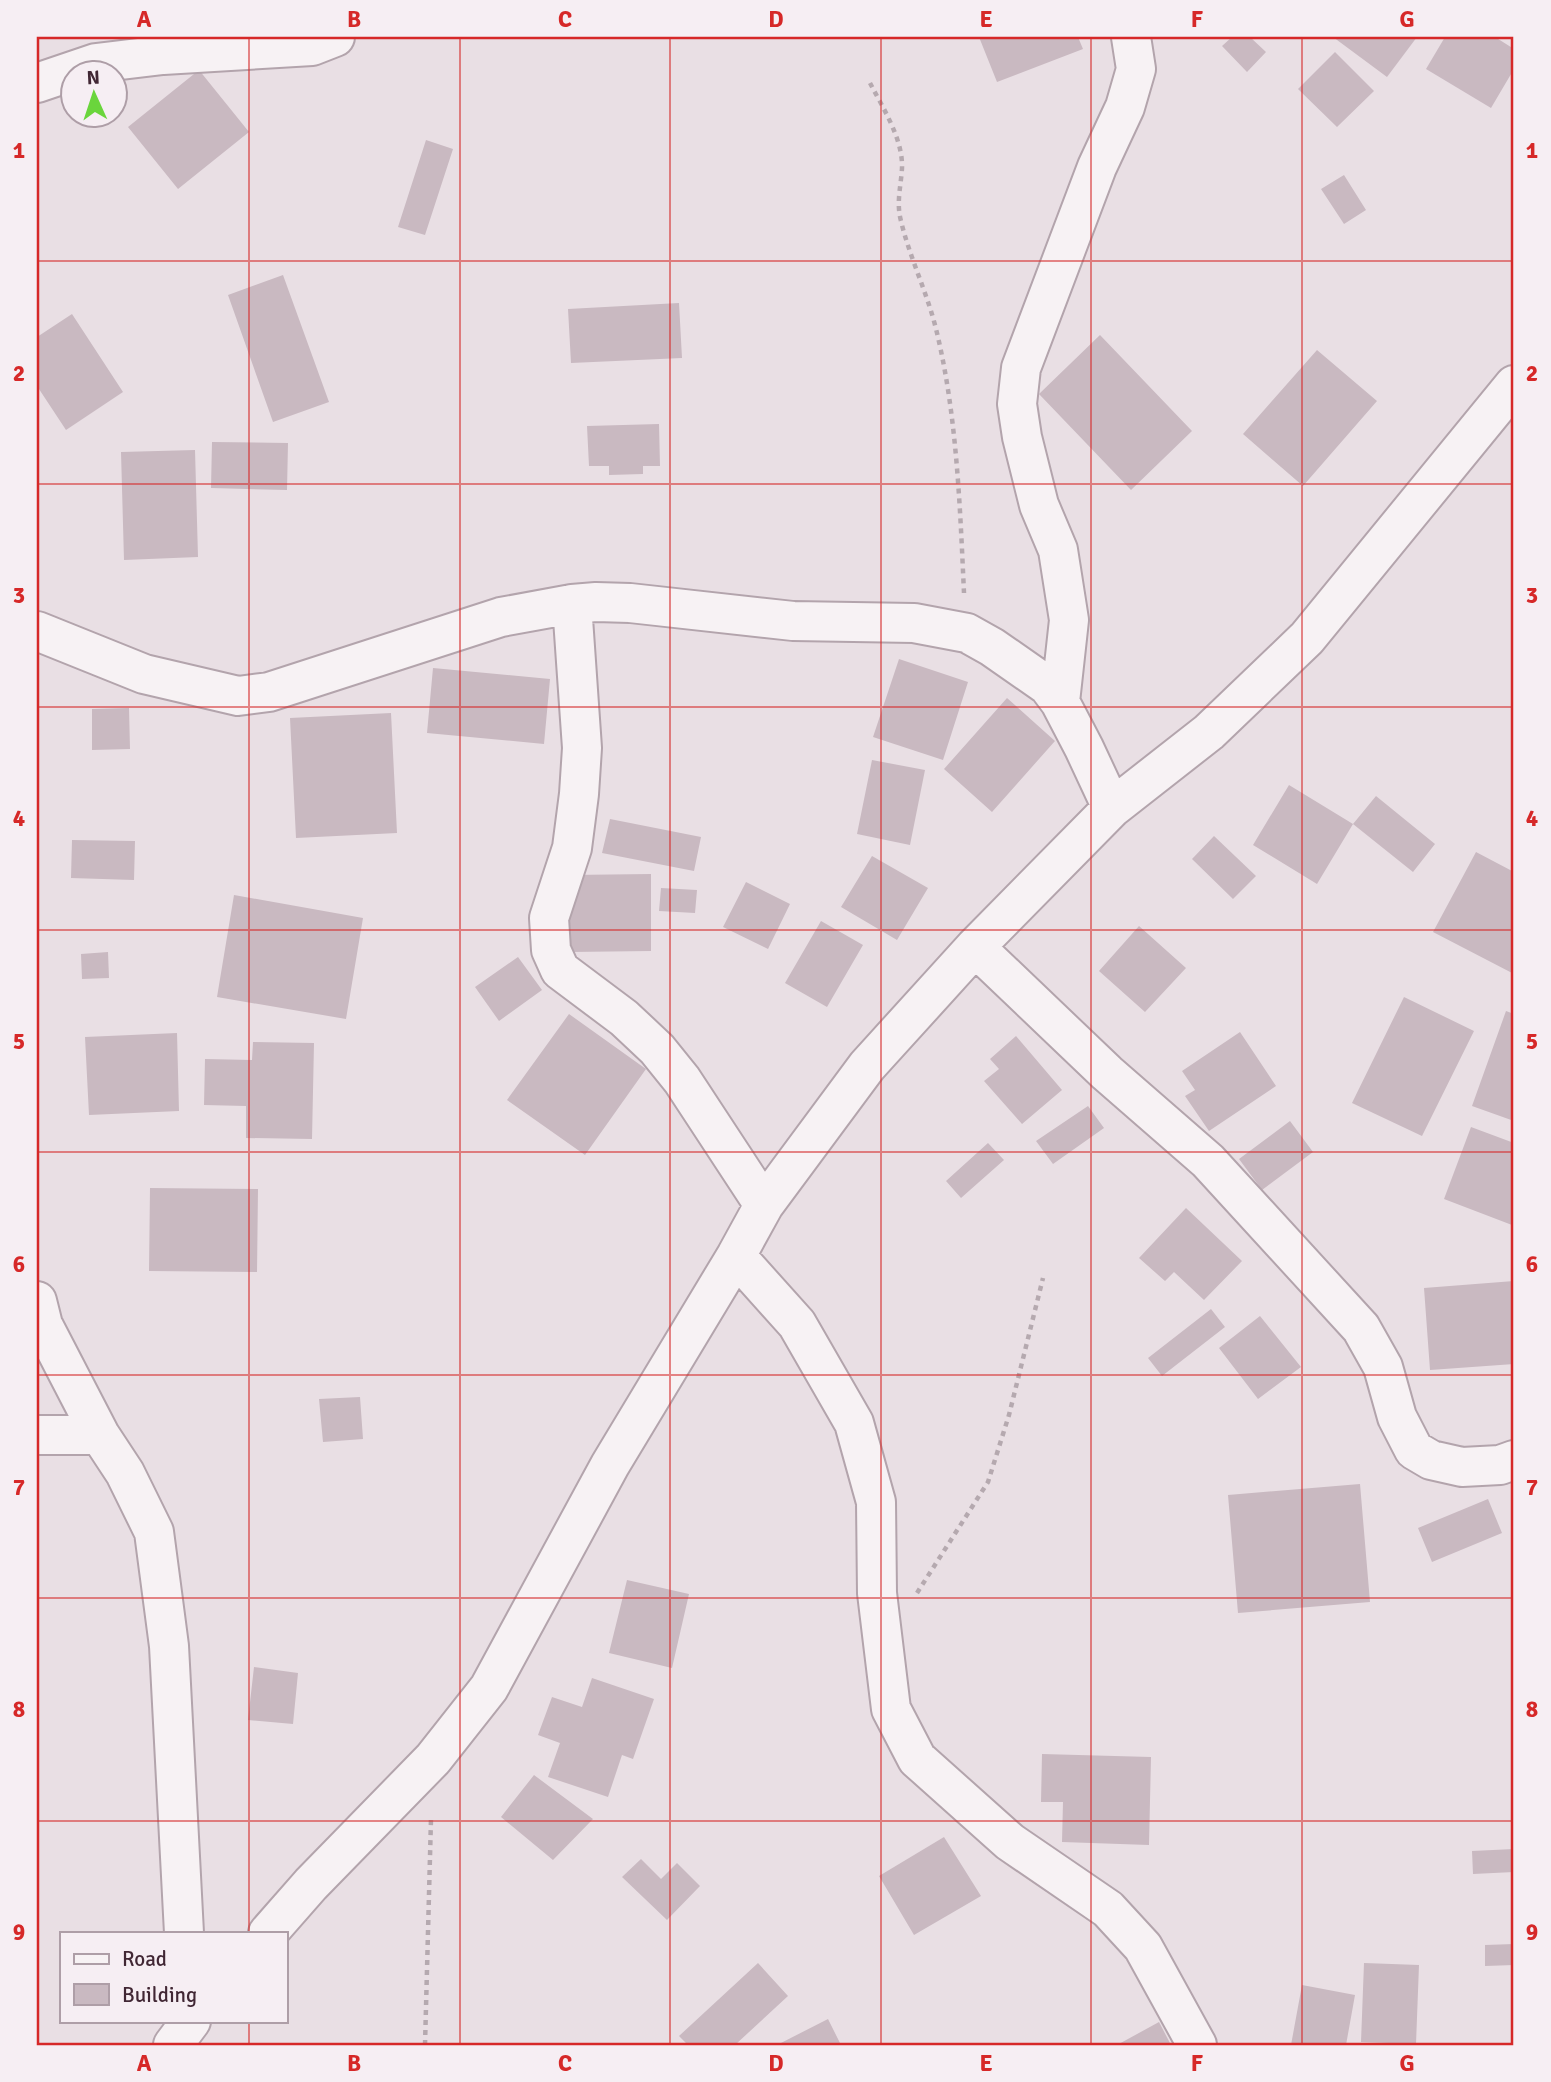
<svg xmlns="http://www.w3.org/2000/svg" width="1551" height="2082" font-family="Signika,sans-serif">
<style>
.building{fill:#c9b9c1}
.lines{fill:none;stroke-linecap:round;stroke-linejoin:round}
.minor-casing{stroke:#b3a4ac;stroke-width:42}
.path{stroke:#b5a9af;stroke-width:4.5;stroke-dasharray:5 5;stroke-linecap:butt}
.minor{stroke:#f7f2f4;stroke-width:38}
.grid{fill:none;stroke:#d62828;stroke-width:2;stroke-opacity:0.55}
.neatline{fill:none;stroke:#d62828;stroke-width:2.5}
.grid-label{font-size:23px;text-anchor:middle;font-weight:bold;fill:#d62828}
</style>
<rect width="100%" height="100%" fill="#e9dfe4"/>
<!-- building -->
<path class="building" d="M 979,37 L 1078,37 L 1083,49 L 997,82 Z
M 1232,37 L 1250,37 L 1266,52 L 1247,72 L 1222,46 Z
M 1333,37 L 1417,37 L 1387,77 Z
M 1445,37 L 1495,37 L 1514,49 L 1514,69 L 1491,108 L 1426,69 Z
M 1335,52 L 1374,91 L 1337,127 L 1298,89 Z
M 199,70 L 249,132 L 178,189 L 128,127 Z
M 426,140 L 453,149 L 425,235 L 398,227 Z
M 1344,175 L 1366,210 L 1344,224 L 1321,189 Z
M 283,275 L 329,402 L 273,422 L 228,295 Z
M 679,303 L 682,358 L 571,363 L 568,309 Z
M 72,314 L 123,392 L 66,430 L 37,386 L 37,337 Z
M 1100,335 L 1192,431 L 1131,490 L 1039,394 Z
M 1317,350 L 1377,401 L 1303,486 L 1243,434 Z
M 659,424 L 660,466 L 643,466 L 643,474 L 609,475 L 609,466 L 589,466 L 587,426 Z
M 212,442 L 288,443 L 287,490 L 211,488 Z
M 195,450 L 198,557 L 124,560 L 121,452 Z
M 899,659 L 968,682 L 943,760 L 873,737 Z
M 433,668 L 550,679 L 544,744 L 427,733 Z
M 1007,698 L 1055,741 L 992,812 L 944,769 Z
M 129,708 L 130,749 L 92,750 L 92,709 Z
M 391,713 L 397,833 L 296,838 L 290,718 Z
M 872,760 L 925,770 L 910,845 L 857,834 Z
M 1289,785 L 1353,824 L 1317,884 L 1253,845 Z
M 1376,796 L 1435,844 L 1413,872 L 1353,824 Z
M 610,819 L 701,837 L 694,871 L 602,853 Z
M 1214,836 L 1256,876 L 1233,899 L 1192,859 Z
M 72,840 L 135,841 L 134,880 L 71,878 Z
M 1476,852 L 1514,872 L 1514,974 L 1433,932 Z
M 872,856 L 928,888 L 897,940 L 841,907 Z
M 651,874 L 651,951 L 570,952 L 569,875 Z
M 746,882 L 790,904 L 768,949 L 723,927 Z
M 661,888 L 697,890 L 695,913 L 659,911 Z
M 234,895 L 363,918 L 346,1019 L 217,997 Z
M 821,921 L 863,945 L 827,1007 L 785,983 Z
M 1139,926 L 1186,968 L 1145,1012 L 1099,971 Z
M 108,952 L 109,978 L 82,979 L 81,954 Z
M 518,957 L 542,990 L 499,1021 L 475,987 Z
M 1404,997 L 1474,1031 L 1422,1136 L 1352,1103 Z
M 1506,1011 L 1514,1014 L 1514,1121 L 1472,1106 Z
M 569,1014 L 646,1069 L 585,1155 L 507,1100 Z
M 1240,1032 L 1276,1086 L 1209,1131 L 1185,1096 L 1195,1090 L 1182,1071 Z
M 177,1033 L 179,1111 L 89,1115 L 85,1037 Z
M 1016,1036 L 1062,1090 L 1022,1124 L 984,1081 L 999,1069 L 990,1059 Z
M 253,1042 L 314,1043 L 312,1139 L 246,1138 L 246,1106 L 204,1105 L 205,1059 L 252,1060 Z
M 1088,1106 L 1104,1128 L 1053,1164 L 1036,1141 Z
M 1290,1121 L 1313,1152 L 1262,1190 L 1239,1159 Z
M 1471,1127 L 1514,1143 L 1514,1219 L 1512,1225 L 1444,1199 Z
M 988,1143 L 1004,1160 L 961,1198 L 946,1181 Z
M 150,1188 L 258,1189 L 257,1272 L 149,1271 Z
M 1186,1208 L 1242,1261 L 1204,1300 L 1174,1272 L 1165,1281 L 1139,1258 Z
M 1514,1281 L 1514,1364 L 1430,1370 L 1424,1288 Z
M 1211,1309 L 1225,1327 L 1162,1376 L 1148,1358 Z
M 1260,1316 L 1301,1367 L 1258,1399 L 1219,1348 Z
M 360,1397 L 363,1439 L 323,1442 L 319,1399 Z
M 1360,1484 L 1370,1602 L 1238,1613 L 1228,1495 Z
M 1488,1499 L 1502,1533 L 1432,1562 L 1418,1528 Z
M 627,1580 L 689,1594 L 672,1668 L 609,1653 Z
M 254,1667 L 298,1673 L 293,1724 L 248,1720 Z
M 592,1678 L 654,1699 L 633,1759 L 622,1755 L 608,1797 L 548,1777 L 560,1743 L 538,1735 L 552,1697 L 582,1707 Z
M 1042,1754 L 1151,1757 L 1149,1845 L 1062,1842 L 1063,1802 L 1041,1802 Z
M 534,1775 L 593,1819 L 553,1860 L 501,1817 Z
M 944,1837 L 981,1896 L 914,1935 L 879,1876 Z
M 1514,1849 L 1514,1872 L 1473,1874 L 1472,1851 Z
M 641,1859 L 661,1879 L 677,1863 L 700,1886 L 667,1920 L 622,1877 Z
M 1514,1944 L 1514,1965 L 1485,1966 L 1485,1945 Z
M 758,1963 L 788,1996 L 735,2045 L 688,2045 L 679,2036 Z
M 1364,1963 L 1419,1965 L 1416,2044 L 1361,2042 Z
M 1302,1985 L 1355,1995 L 1346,2045 L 1291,2045 Z
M 828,2019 L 841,2045 L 777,2045 Z
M 1159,2022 L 1171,2045 L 1117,2045 Z"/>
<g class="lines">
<defs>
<path id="minor" d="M 37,83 L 96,63 L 163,55 L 312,46 L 335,37
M 572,604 L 582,748 L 579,794 L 572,848 L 549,918 L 551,950 L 560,970 L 624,1018 L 657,1049 L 682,1080 L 764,1205
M 37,631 L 144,674 L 238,696 L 269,692 L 501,617 L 572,604 L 596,602 L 630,603 L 793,621 L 914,623 L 967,633 L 992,647 L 1048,686 L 1060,702 L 1084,748 L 1112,808
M 1060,702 L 1069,620 L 1058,550 L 1039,505 L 1022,437 L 1017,404 L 1021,368 L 1097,167 L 1125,107 L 1136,69 L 1131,37
M 975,947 L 1107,1073 L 1208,1161 L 1361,1328 L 1383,1367 L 1397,1417 L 1414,1450 L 1431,1460 L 1462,1467 L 1500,1465 L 1514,1460
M 736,1256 L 797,1324 L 854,1423 L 876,1502 L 877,1593 L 891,1709 L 917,1759 L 1010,1842 L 1108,1909 L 1143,1947 L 1197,2045
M 37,1301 L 43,1325 L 100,1435 L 125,1473 L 154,1532 L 169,1646 L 184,1933
M 37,1435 L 100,1435
M 268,1933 L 311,1884 L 433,1759 L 489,1688 L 610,1465 L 736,1256 L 764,1205 L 867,1066 L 975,947 L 1112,808 L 1209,732 L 1307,638 L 1514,385
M 173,2045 L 191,2021"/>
</defs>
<!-- minor casing -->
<use href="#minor" class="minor-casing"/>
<!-- path -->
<path class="path" d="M 870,83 C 883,108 903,139 902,168 C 901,186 896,203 901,221 C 910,259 928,294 937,333 C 957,417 960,507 964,593
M 917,1593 L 988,1482 L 1009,1415 L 1043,1278
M 425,2045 L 431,1819"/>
<!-- minor -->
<use href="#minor" class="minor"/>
</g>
<!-- grid -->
<path class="grid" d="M 249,37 L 249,1933M 460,37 L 460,2045M 670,37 L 670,2045M 881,37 L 881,2045M 1091,37 L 1091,2045M 1302,37 L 1302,2045M 37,261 L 1514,261M 37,484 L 1514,484M 37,707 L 1514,707M 37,930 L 1514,930M 37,1152 L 1514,1152M 37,1375 L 1514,1375M 37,1598 L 1514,1598M 37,1821 L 1514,1821M 249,2021 L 249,2045"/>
<!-- border -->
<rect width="1551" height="2082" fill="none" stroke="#f6eef3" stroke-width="77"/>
<!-- legend -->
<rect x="60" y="1932" width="228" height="91" fill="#f6eef3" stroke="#ae9ea7" stroke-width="2"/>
<rect x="74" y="1954" width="35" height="10" fill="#f7f2f4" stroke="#ae9ea7" stroke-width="2"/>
<text x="122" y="1966" font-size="21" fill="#412734">Road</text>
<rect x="74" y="1984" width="35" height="21" fill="#c9b9c1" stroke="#ae9ea7" stroke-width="2"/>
<text x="122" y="2002" font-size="21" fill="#412734">Building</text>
<!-- north arrow -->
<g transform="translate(94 94) rotate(357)"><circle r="33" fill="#f6eef3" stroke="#ae9ea7" stroke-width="2"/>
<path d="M0-5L12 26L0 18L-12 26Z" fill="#6ad53c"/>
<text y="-10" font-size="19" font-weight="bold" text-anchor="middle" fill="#412734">N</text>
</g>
<rect x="38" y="38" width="1474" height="2006" class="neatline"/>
<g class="grid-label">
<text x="144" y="27">A</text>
<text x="354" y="27">B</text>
<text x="565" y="27">C</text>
<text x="776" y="27">D</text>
<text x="986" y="27">E</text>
<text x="1197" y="27">F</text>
<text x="1407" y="27">G</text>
<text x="19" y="158">1</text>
<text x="1532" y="158">1</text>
<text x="19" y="381">2</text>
<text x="1532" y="381">2</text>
<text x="19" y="603">3</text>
<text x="1532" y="603">3</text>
<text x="19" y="826">4</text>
<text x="1532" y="826">4</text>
<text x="19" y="1049">5</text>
<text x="1532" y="1049">5</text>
<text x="19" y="1272">6</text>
<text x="1532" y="1272">6</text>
<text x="19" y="1495">7</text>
<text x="1532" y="1495">7</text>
<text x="19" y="1717">8</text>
<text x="1532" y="1717">8</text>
<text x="19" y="1940">9</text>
<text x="1532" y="1940">9</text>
<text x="144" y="2071">A</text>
<text x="354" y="2071">B</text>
<text x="565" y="2071">C</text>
<text x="776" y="2071">D</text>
<text x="986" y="2071">E</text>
<text x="1197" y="2071">F</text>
<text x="1407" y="2071">G</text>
</g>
</svg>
